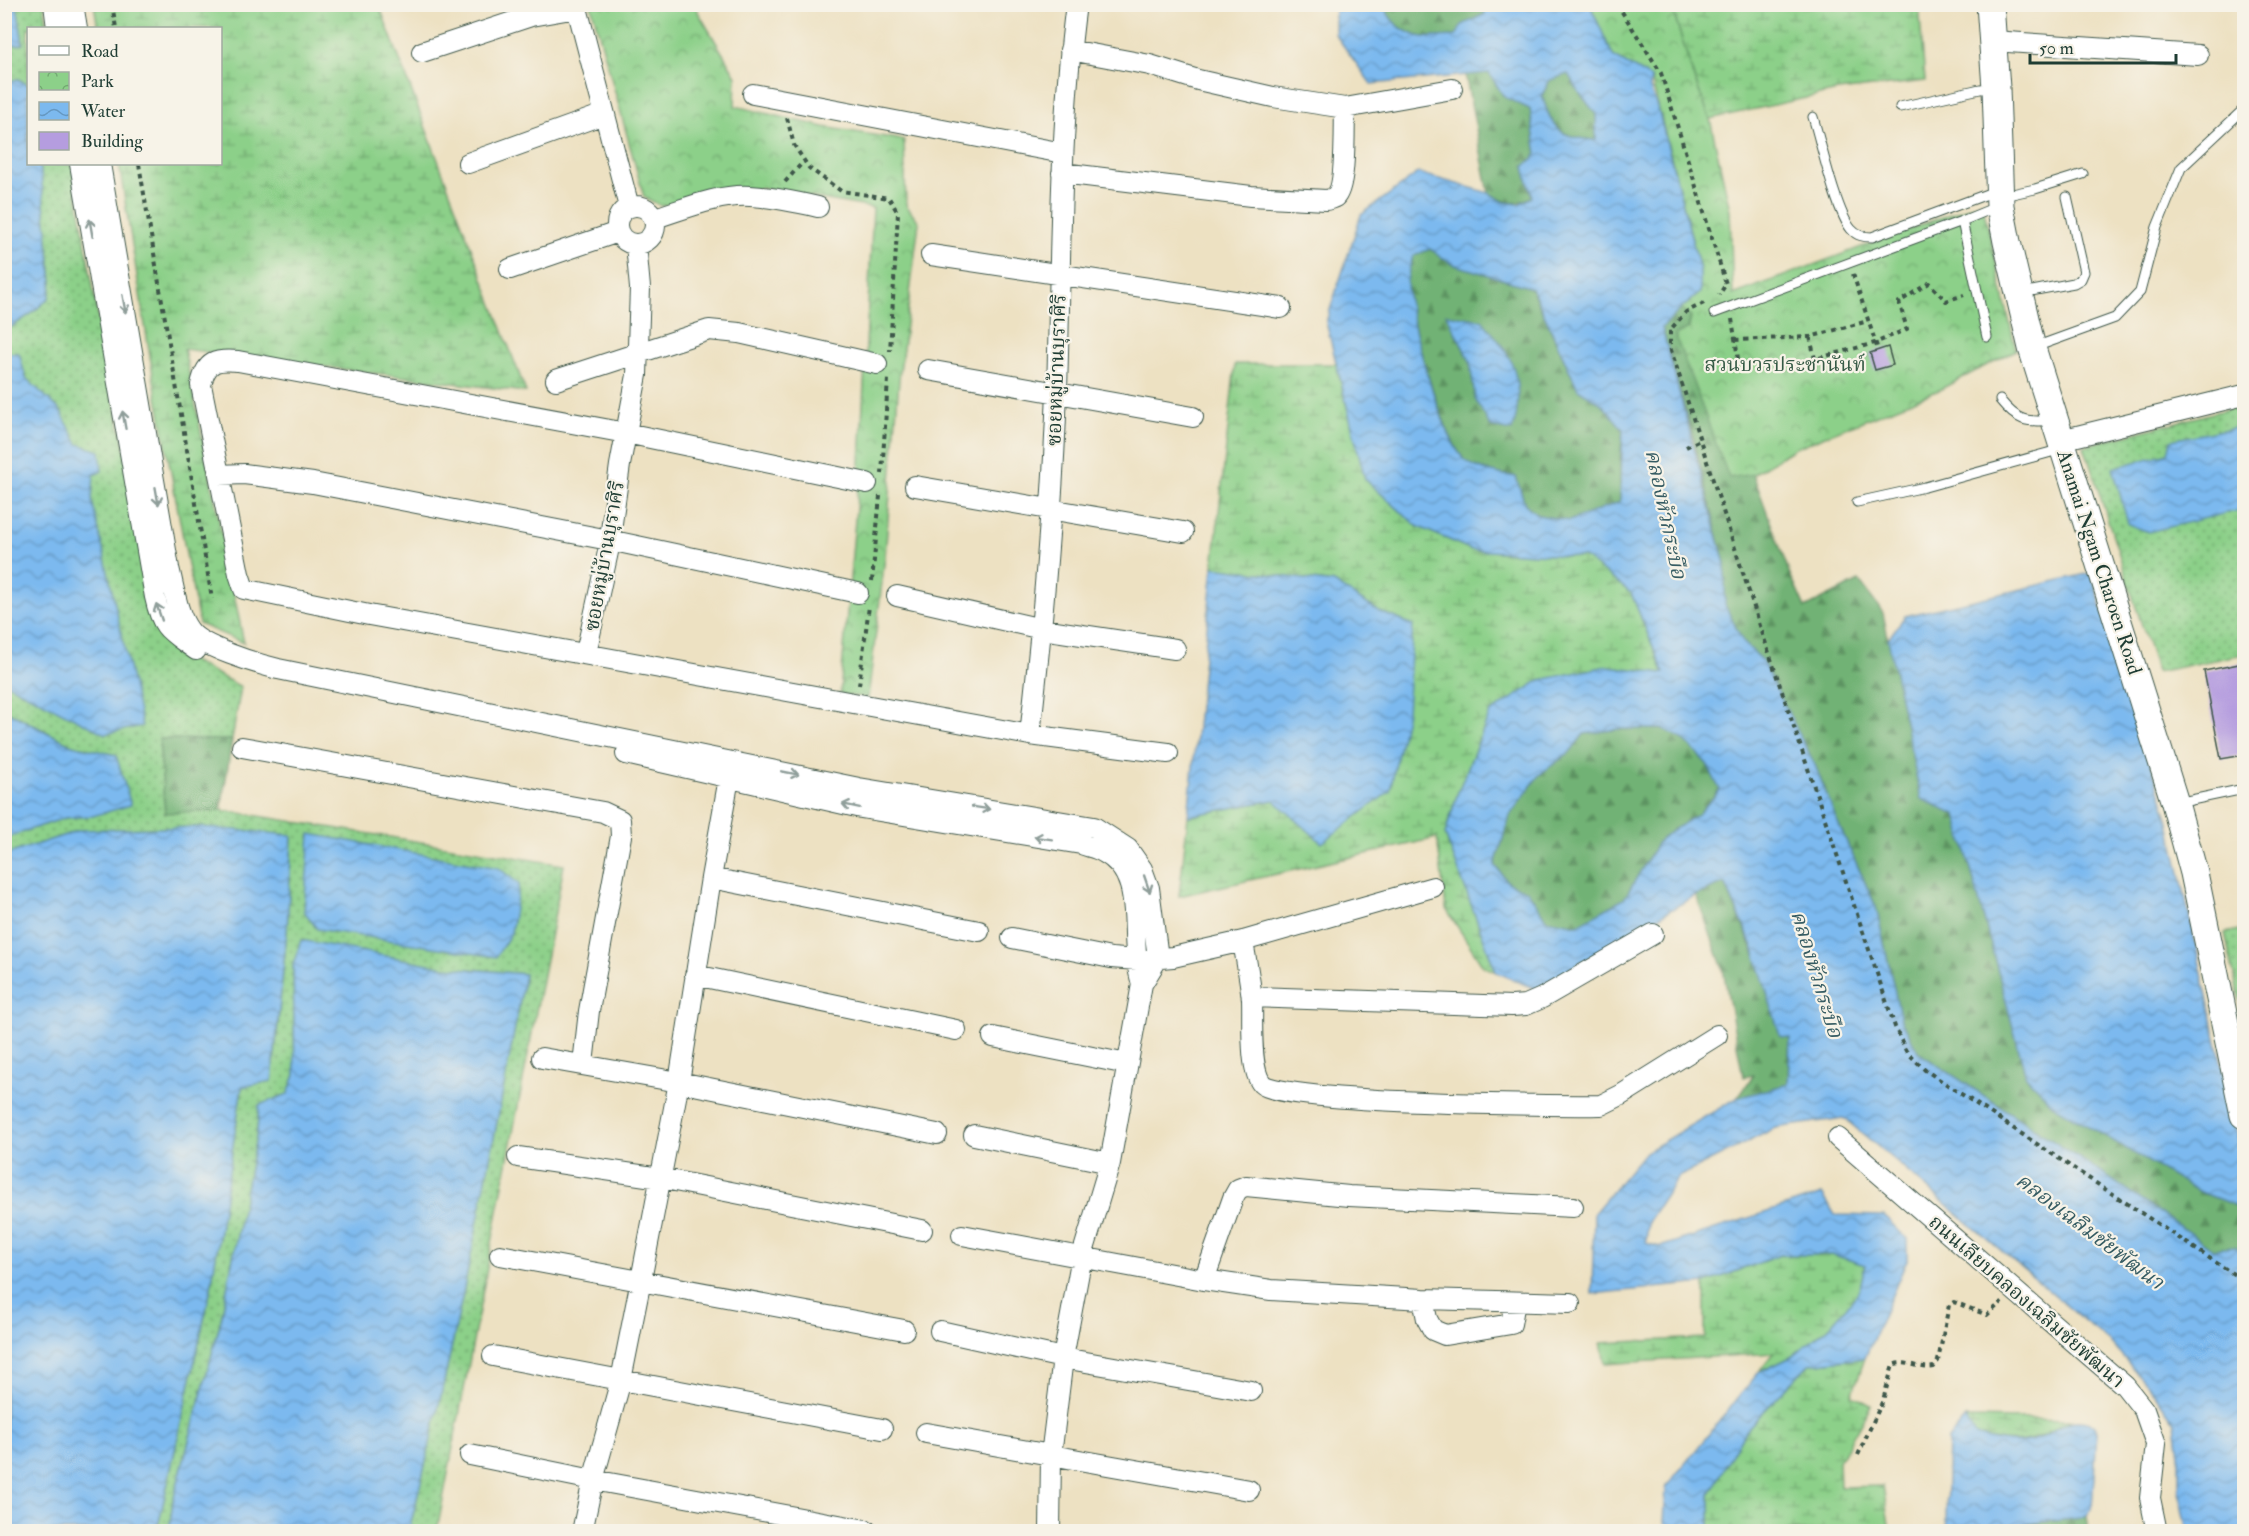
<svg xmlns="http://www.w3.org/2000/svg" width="2249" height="1536" font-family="'IM FELL Double Pica','Noto Serif Thai',serif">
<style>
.grass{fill:url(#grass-dots);stroke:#56865e;stroke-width:1.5}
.forest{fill:url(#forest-firs);stroke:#487854;stroke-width:1.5;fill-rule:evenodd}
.wetland{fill:url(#wetland-marsh);stroke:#56865e;stroke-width:1.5}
.park{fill:url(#park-crowns);stroke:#56865e;stroke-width:1.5}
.water{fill:url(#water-waves);stroke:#4e7b92;stroke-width:1.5;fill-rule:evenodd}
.building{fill:#b59ddf}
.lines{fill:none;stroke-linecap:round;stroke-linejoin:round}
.lane-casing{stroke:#3e5649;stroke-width:11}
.street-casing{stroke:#3e5649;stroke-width:22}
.secondary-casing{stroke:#3e5649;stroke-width:29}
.path{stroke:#3e5649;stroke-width:4;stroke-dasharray:4.5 4.5;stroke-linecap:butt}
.lane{stroke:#fff;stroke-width:9}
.street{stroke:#fff;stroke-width:20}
.secondary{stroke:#fff;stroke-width:27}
.oneway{stroke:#8f9e9a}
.labels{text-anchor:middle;stroke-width:4.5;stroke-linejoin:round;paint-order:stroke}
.park-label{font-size:20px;fill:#355a45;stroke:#f7f3e8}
.street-label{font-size:20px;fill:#1f3d34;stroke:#f7f3e8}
.water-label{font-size:21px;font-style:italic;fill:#365c63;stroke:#f7f3e8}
</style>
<defs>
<pattern id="grass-dots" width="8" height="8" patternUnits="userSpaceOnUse" patternTransform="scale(1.5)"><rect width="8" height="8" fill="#8cd089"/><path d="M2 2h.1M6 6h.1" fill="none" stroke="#72aa71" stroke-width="1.8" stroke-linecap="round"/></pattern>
<pattern id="forest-firs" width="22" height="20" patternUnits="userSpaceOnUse" patternTransform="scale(1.5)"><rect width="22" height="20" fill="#71b275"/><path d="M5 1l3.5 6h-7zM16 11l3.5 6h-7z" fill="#5c9261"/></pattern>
<pattern id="wetland-marsh" width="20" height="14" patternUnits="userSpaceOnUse" patternTransform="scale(1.5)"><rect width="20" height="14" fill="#8cd089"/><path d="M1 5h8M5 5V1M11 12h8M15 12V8" fill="none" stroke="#72aa71"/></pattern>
<pattern id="park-crowns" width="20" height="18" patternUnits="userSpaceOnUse" patternTransform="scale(1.5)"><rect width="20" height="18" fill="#8cd089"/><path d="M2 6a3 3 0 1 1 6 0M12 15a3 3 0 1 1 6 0" fill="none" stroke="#72aa71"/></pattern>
<pattern id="water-waves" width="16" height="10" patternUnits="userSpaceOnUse" patternTransform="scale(1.5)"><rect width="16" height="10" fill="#7cb9ef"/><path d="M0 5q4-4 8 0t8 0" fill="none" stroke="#6598c2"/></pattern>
</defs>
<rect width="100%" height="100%" fill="#f7f3e8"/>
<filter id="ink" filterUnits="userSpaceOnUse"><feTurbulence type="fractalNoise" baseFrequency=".0167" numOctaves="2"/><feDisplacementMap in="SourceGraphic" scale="12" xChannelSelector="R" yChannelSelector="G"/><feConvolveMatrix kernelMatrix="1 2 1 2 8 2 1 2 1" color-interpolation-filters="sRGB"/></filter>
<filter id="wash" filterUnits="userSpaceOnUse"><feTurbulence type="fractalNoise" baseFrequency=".008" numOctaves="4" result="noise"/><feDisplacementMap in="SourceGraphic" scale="24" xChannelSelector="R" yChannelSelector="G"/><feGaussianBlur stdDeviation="1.35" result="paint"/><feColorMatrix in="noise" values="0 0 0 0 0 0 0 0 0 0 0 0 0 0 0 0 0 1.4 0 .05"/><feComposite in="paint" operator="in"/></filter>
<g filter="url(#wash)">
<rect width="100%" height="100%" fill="#ede1c2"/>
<!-- grass -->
<path class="grass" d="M 17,5 L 44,5 L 48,28 L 28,28 L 28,85 L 18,79 L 5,82 L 4,46 L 23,43 Z
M 40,164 L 72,164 L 106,364 L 168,648 L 241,687 L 232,740 L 159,739 L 165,812 L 221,810 L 564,865 L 437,1531 L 409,1531 C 455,1347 490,1161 525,974 L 445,967 L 293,965 L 295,1075 L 288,1094 L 259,1105 L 257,1132 L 221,1320 L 173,1501 L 169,1531 L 157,1531 L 211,1288 L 242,1087 L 274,1065 L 287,931 L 292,836 L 201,827 L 80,830 L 5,855 L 4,838 L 65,818 L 93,816 L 116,755 L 72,745 L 5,710 L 5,331 L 31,314 L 49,298 L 52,281 Z
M 2244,405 L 2244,654 L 2157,672 L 2084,446 Z
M 2244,929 L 2244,1021 L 2225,933 Z"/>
<!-- forest -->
<path class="forest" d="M 1386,5 L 1484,5 L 1485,14 L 1462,25 L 1457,36 C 1445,36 1429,39 1418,36 C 1404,32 1386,20 1386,5 Z
M 1489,73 L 1504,97 L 1530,109 L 1537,155 L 1524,167 L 1532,197 C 1513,206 1507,204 1489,193 L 1465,74 Z
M 1568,73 L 1579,92 L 1596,114 L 1596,140 C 1559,137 1553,130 1542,96 L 1550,80 Z
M 1430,249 L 1452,264 L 1531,288 L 1578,389 L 1602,404 L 1623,429 L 1620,461 L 1620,502 L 1569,521 L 1538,515 L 1525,504 L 1516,477 C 1500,474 1478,471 1465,460 C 1444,441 1407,313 1407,283 C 1407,274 1411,264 1413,256 ZM 1446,315 L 1512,431 L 1475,399 L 1470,361 Z
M 1681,309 L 1691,316 L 1684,348 L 1793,449 L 1753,474 L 1789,572 L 1805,608 L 1859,581 L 1883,613 L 1921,799 L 1956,814 L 2026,1076 L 2054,1106 L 2198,1191 L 2244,1209 L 2244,1254 L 2235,1248 L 2213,1249 L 2106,1176 L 1919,1053 L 1901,1020 L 1876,907 L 1835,816 L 1815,765 L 1761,659 L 1743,642 L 1725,605 L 1725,564 L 1694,440 L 1662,328 Z
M 1619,729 L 1664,729 L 1684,740 L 1707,764 L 1720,789 L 1699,813 L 1660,839 L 1624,899 L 1577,925 L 1546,919 L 1528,891 L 1508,883 L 1495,865 L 1510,815 L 1539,775 L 1570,752 L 1584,734 Z
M 159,739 L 232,740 L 221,810 L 165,813 Z
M 1725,883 L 1790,1038 L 1788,1084 L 1737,1098 L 1754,1075 L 1743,1077 L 1723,969 L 1696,895 Z
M 2087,1515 L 2089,1531 L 1960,1532 L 2080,1518 Z"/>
<!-- wetland -->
<path class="wetland" d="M 94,5 L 379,5 L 526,392 L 184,349 L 244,643 L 199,624 L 154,381 L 119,164 L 220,164 L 220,28 L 98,28 Z
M 1671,5 L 1919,5 L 1925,81 L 1838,91 L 1710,119 L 1695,81 Z
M 1235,364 L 1336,364 L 1366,480 L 1417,526 L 1472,550 L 1584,557 L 1631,593 L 1664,674 L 1607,666 L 1490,713 L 1458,792 L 1445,834 L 1496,972 L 1483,966 L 1446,909 L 1437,838 L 1179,896 L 1188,816 L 1274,800 L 1413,625 L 1380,612 L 1334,583 L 1213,567 Z
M 1780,1255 L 1834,1255 L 1865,1265 L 1860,1292 L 1829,1327 L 1791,1357 L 1758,1373 L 1774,1353 L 1605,1364 L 1601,1343 L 1705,1338 L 1705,1283 Z
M 1865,1358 L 1852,1395 L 1871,1405 L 1839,1461 L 1840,1487 L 1883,1486 L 1890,1531 L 1710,1532 L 1710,1494 L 1745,1431 L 1809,1364 Z
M 1966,1418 L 2072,1420 C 2030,1443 2022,1447 1974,1435 Z"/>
<!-- park -->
<path class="park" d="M 591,5 L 697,5 L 698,12 L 736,76 L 735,106 L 824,127 L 904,140 L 906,205 L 919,222 L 899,380 L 885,557 L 868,698 L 840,694 L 860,462 L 873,208 L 761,188 L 661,206 L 644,197 Z
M 1590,5 L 1671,5 L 1695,81 L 1710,119 L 1730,210 L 1733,295 L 1982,202 L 2016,350 L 1939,390 L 1793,449 L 1753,474 L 1729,478 L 1675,335 L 1689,328 L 1691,316 L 1681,309 L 1700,293 L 1700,270 L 1651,78 L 1613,56 Z"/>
<!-- water -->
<path class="water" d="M 4,5 L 17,5 L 23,44 L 5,46 Z
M 1335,5 L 1386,5 C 1386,20 1404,32 1418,36 C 1429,39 1445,36 1456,36 L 1462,25 L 1485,14 L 1484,5 L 1590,5 L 1613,56 L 1651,78 L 1650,89 L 1658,109 L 1700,270 L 1700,293 L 1681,309 L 1662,328 L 1725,564 L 1725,605 L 1743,642 L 1761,659 L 1815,765 L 1835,816 L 1876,907 L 1901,1020 L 1919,1053 L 2106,1176 L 2213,1249 L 2235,1247 L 2244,1254 L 2244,1531 L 2188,1531 L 2179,1491 L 2179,1455 L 2175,1423 L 2155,1394 L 2112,1344 L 1844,1118 L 1775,1128 L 1678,1177 L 1648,1222 L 1646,1243 L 1660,1247 L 1822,1194 L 1835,1215 L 1884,1216 L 1907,1239 L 1907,1260 L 1865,1358 L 1809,1364 L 1745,1431 L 1710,1494 L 1710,1531 L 1668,1531 L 1664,1523 L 1666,1487 L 1758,1373 L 1791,1357 L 1829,1327 L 1859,1292 L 1865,1265 L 1834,1255 L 1780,1255 L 1705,1283 L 1592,1294 L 1594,1213 L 1645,1152 L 1737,1098 L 1788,1084 L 1790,1038 L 1780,1036 L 1753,946 L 1725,883 L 1696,895 L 1535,989 L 1496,972 L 1445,834 L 1458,792 L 1490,713 L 1540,680 L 1607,666 L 1664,673 L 1631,593 L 1584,557 L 1472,550 L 1417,526 L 1365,479 L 1326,322 L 1361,215 L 1418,173 L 1489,193 L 1504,202 L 1519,204 L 1532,197 L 1524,167 L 1537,154 L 1530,109 L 1504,97 L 1489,73 L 1371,84 L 1335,34 ZM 1568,74 L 1579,92 L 1596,114 L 1596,140 C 1560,138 1552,130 1542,95 L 1550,80 ZM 1430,249 L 1452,264 L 1532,288 L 1578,389 L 1602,404 L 1623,429 L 1620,502 L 1569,521 L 1538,515 L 1525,504 L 1516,477 C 1500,474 1478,471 1465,460 C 1443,441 1407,313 1407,283 C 1407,274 1411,264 1413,256 ZM 1619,729 L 1664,729 L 1684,740 L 1707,764 L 1720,790 L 1699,813 L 1660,839 L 1624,899 L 1577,925 L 1546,919 L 1528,891 L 1508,883 L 1495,865 L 1510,815 L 1539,775 L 1570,752 L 1584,734 Z
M 18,79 L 28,85 L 28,164 L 40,164 L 52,281 L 49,298 L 31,314 L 5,331 L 5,82 Z
M 1446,314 L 1482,320 C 1490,330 1498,339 1505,350 C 1520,372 1521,406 1512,431 L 1491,427 L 1475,399 L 1470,361 Z
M 5,353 L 19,353 L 26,378 L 60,410 L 78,444 L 100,451 L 102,471 L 94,475 L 92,500 L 142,726 L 105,734 L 5,683 Z
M 2244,426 L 2244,509 L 2148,532 L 2128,524 L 2113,468 L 2168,453 L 2171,440 Z
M 1213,567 L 1334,583 L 1380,612 L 1413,625 L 1407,712 L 1390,791 L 1322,843 L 1274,800 L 1188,816 Z
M 2091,573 L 2168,818 L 2244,1166 L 2244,1209 L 2198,1191 L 2054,1106 L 2026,1076 L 1956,814 L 1921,799 L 1888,639 L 1905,616 Z
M 4,710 L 72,745 L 116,755 L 131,805 L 93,816 L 65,818 L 5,838 Z
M 201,827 L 292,835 L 287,931 L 272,1081 L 242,1087 L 211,1288 L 157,1531 L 5,1531 L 5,855 L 80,830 Z
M 310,834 L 499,868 L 519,884 L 511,933 L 496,957 L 317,929 L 304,911 Z
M 301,940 L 445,967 L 525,974 C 490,1161 455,1347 409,1531 L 169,1531 L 173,1501 L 221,1320 L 257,1132 L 259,1105 L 288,1094 L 295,1075 L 293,965 Z
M 1966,1418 L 1975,1435 C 1993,1440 2012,1445 2030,1441 C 2056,1435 2066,1412 2095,1425 L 2097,1432 L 2092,1508 L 2087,1515 L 2081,1518 L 1960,1531 L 1948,1528 L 1946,1520 L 1948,1439 Z"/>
<g id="blocks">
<!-- building -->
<path class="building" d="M 1888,347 L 1893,365 L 1875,370 L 1870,353 Z
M 2244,663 L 2244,755 L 2221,759 L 2204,671 Z"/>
</g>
</g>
<g filter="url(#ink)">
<use href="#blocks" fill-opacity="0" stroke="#3e5649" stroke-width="1.5"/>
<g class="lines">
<defs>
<path id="lane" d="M 1900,107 L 1980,89 L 1994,88
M 1813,117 C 1821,143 1836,211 1851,229 C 1857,236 1864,237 1872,237 L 1998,190
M 2003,196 L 2035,189 L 2083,174
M 2021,293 L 2074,283 L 2081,279 L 2084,272 L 2067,197
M 1714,313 L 1962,221
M 1987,337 L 1962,221 L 1996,207
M 2035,347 L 2115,318 L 2140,292 L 2157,227 L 2181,168 L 2244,109
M 2000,400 C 2017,421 2026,423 2053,420
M 1857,502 L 1925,487 L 2062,449
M 2177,803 L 2244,789"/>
<path id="street" d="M 54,4 L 57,28
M 73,4 L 77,28
M 576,4 L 629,207
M 1993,41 L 2198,55
M 1070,50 L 1150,65 L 1198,80 L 1273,97 L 1345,108 L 1452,89
M 422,52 L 531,16 L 577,8
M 753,94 L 1063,153
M 468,163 L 604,114
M 80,164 L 155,597 C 162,630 170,631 196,650
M 100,164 L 169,568 C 174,587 177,614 189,630 C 200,647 258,664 278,669 L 859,788 L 1094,827 L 1128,849 L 1142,869 L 1149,888 L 1158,958 L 1142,984 L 1110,1163 L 1082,1256 L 1063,1358 L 1051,1456 L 1050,1532
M 1062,173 L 1251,196 L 1326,200 C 1327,200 1334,198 1335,197 C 1347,187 1344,125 1345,108
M617 225a19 19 0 1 1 38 0a19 19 0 1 1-38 0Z
M 655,218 C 684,209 718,194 750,196 C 773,197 796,202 818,207
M 931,255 L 1281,308
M 510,269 L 618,232
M 928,370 L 1193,417
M 556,380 L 709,330 L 739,333 L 877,364
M 2061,440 L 2244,395
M 219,475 L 244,474 L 313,483 L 609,540 L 858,593
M 867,483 L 626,433 L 238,361 C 216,359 206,361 201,385 L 239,574 L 244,589 L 369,615 L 1030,735 L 1168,753
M 915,486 L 1183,532
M 897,596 L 1042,629 L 1175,649
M 586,653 L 608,552 L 620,465 L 637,375 L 640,288 L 636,244
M 1030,735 C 1043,620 1053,505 1057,390 C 1061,262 1059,132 1076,4
M 242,747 L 603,812 L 620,820 L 621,836 L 589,1011 L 583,1064
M 626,754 L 861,808 L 1081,844 C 1088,847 1096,848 1103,852 C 1144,873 1131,924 1137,961 C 1138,969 1140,977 1142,984
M 711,878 L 979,931
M 1012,938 L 1111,958 L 1137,960 L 1173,957 L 1243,941 L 1433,887
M 1243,941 C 1246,960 1250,980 1252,999 C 1253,1019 1249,1069 1262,1084 C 1280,1103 1559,1106 1601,1105 L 1621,1095 L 1717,1035
M 695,975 L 956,1030
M 1252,997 L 1512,1006 L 1526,1005 L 1542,998 L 1653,934
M 993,1037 L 1127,1064
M 542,1058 L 679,1082 L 937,1134
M 974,1135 L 1110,1163
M 1838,1138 L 2125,1386 L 2144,1410 L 2156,1444 L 2150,1498 L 2157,1532
M 518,1157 L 660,1178 L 922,1230
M 962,1235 L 1204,1280 L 1271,1290 L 1423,1299 L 1570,1303
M 500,1255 L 904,1330
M 1204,1280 L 1233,1198 L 1238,1189 L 1246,1186 L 1349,1196 L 1573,1207
M 1423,1299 L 1427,1319 L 1433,1330 L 1445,1335 L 1511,1324 L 1515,1302
M 940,1331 L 1063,1358 L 1251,1391
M 493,1356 L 882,1429
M 926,1433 L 1249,1490
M 470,1455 L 593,1480 L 866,1530
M 582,1532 L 593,1480 L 621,1380 L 641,1280 L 679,1082 L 711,878 L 731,767"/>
<path id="secondary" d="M 1990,4 L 1996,88 L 2000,206 L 2007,242 L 2032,348 L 2175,803 L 2194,873 L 2244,1115"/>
</defs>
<!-- lane casing -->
<use href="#lane" class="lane-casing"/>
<!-- street casing -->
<use href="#street" class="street-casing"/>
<!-- secondary casing -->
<use href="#secondary" class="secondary-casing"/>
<!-- path -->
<path class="path" d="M 112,4 L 116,28
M 1617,4 L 1661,73 L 1726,284 L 1719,295
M 787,118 L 794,145 L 809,168 L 841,191 L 889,198 L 898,213 L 890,351
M 139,164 L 212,599
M 785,182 L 804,161
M 1853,274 L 1878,350
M 1704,303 L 1686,312 L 1670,330 L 1670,347 L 1763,635 L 1895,1027 L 1906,1051 L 1925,1070 L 2244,1281
M 1732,319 L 1739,365
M 1810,337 L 1815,359 L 1875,343 L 1907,329 L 1899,302 L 1929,283 L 1946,301 L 1964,295
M 1735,340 L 1810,337 L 1868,321
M 1686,447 L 1700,440
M 882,474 L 888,379
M 872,581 L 880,496
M 859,685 L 869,606
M 1858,1455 L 1883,1400 L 1893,1365 C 1906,1359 1920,1370 1934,1367 L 1938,1361 L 1949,1305 L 1954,1302 L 1987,1315 L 2002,1302"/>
<!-- lane -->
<use href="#lane" class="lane"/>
<!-- street -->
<use href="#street" class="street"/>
<!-- secondary -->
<use href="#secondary" class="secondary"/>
</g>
<!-- one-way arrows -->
<defs><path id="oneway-shaft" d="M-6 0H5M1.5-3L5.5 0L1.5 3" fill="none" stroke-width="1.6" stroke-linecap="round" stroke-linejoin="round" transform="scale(1.5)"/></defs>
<g class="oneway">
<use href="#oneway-shaft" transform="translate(91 228) rotate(-100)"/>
<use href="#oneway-shaft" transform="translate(124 304) rotate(80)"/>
<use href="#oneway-shaft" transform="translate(124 420) rotate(-100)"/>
<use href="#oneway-shaft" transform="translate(157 496) rotate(80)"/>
<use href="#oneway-shaft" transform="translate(159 612) rotate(-109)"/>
<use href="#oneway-shaft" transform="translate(790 773) rotate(11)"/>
<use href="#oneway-shaft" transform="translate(851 806) rotate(-168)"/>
<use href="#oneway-shaft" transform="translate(981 808) rotate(9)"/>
<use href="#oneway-shaft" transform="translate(1043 838) rotate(-171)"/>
<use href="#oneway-shaft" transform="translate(1147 884) rotate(71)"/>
</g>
</g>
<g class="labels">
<!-- park labels -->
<g class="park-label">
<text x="1785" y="371">สวนบวรประชานันท์</text>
</g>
<!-- street labels -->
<g class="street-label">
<text transform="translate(1056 370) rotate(-88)" y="7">ซอยหมู่บ้านบุราศิริ</text>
<text transform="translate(604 556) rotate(-80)" y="7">ซอยหมู่บ้านบุราศิริ</text>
<text transform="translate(2100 562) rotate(72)" y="7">Anamai Ngam Charoen Road</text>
<text transform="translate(2027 1301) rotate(41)" y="7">ถนนเลียบคลองเฉลิมชัยพัฒนา</text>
</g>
<!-- water labels -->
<g class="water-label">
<text transform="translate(1666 514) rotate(78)" y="7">คลองหัวกระบือ</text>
<text transform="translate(1817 974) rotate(73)" y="7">คลองหัวกระบือ</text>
<text transform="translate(2090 1231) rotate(37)" y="7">คลองเฉลิมชัยพัฒนา</text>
</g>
</g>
<!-- margin -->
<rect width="2249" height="1536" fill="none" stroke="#f7f3e8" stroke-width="24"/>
<!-- legend -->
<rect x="27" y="27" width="195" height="138" fill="#f7f3e8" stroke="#a1aaa0" stroke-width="1.5"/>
<rect x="39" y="46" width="30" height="9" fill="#ffffff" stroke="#a1aaa0" stroke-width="1.5"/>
<text x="81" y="57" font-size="18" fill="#1f3d34">Road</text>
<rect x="39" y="72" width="30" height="18" fill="url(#park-crowns)" stroke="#a1aaa0" stroke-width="1.5"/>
<text x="81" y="87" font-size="18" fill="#1f3d34">Park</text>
<rect x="39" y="102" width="30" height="18" fill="url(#water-waves)" stroke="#a1aaa0" stroke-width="1.5"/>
<text x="81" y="117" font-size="18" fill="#1f3d34">Water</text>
<rect x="39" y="132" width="30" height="18" fill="#b59ddf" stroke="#a1aaa0" stroke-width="1.5"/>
<text x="81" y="147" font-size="18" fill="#1f3d34">Building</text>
<!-- scale -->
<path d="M2030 54v9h146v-9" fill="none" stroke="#1f3d34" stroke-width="3"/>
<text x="2039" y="54" font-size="18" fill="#1f3d34" stroke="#f7f3e8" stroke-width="4.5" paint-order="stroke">50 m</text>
</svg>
